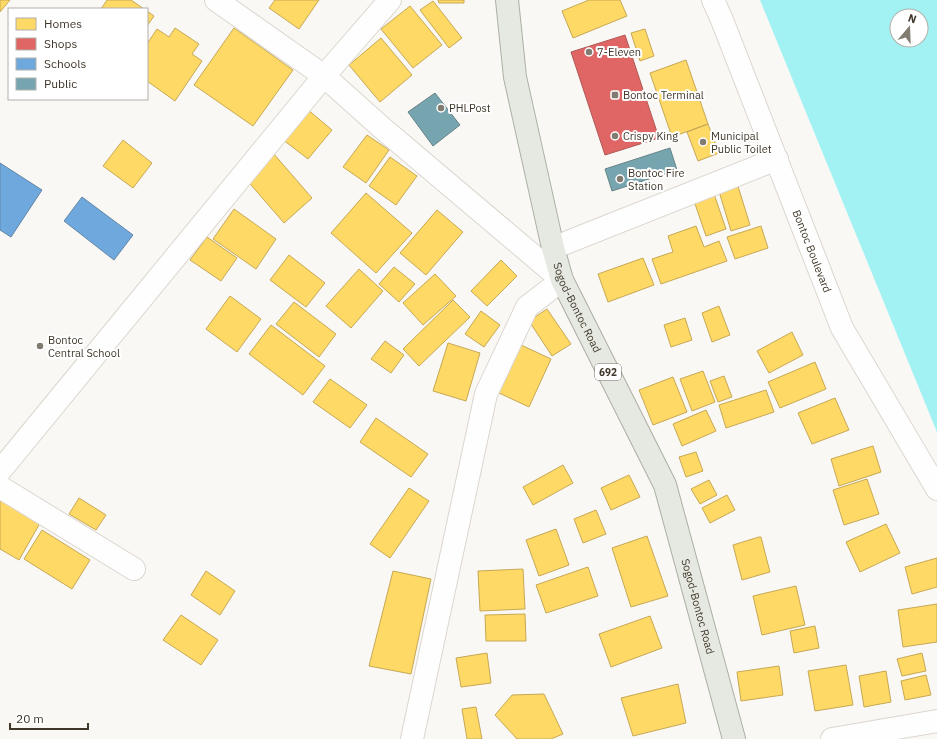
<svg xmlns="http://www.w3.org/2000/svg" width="937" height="739" font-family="'IBM Plex Sans',sans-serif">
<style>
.water{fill:#a2f2f4;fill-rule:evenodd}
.homes{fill:#ffd966;stroke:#c6a854}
.shops{fill:#e06666;stroke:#b05854}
.schools{fill:#6fa8dc;stroke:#6186a7}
.public{fill:#76a5af;stroke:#668487}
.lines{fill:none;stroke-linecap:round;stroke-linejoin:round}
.minor-casing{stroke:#dbd6ce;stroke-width:24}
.tertiary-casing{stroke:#dbd6ce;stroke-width:24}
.primary-casing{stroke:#aaafa2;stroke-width:24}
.minor{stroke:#fefefe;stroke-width:22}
.tertiary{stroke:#fefefe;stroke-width:22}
.primary{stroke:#e6e9e2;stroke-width:22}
.poi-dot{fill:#817b71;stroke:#fff;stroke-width:1.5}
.labels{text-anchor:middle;stroke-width:4;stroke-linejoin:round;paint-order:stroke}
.shield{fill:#fff;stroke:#79736a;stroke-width:1}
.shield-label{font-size:10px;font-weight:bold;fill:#40372a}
.poi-label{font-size:11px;fill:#40372a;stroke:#fff;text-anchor:start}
.street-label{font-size:11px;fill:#40372a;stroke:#fff}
</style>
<rect width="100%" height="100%" fill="#faf8f5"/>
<!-- water -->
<path class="water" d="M 760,0 L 937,0 L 937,432 ZM 897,16 L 921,16 L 921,40 L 897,40 Z"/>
<!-- homes -->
<path class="homes" d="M 0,0 L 10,0 L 0,12 Z
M 107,0 L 131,0 L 144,9 L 101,9 Z
M 275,0 L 319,0 L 299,29 L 269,8 Z
M 438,0 L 464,0 L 464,3 L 439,3 Z
M 589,0 L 620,0 L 627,16 L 573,38 L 562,11 Z
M 433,1 L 462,38 L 449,48 L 420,10 Z
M 410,6 L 442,45 L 413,68 L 381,29 Z
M 147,11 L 154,16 L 147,26 Z
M 175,28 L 199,44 L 192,54 L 202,61 L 175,101 L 147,81 L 147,44 L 157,29 L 169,37 Z
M 234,28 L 293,70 L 253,126 L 194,85 Z
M 645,29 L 654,56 L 640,61 L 631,33 Z
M 381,38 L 412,75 L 380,102 L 349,65 Z
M 686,60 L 708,124 L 672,137 L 650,73 Z
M 307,109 L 332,130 L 308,159 L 282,139 Z
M 708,124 L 719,153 L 698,161 L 687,132 Z
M 367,135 L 389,150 L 366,183 L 343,167 Z
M 123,140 L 152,163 L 133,188 L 103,166 Z
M 273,153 L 312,198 L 284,223 L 245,178 Z
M 390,157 L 417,176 L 396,205 L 369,186 Z
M 737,183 L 750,225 L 731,231 L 718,188 Z
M 713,191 L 726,229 L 706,236 L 693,198 Z
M 366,193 L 412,233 L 376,273 L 331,233 Z
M 234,209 L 276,239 L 256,269 L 213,239 Z
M 437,210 L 463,232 L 426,275 L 400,253 Z
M 696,226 L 704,247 L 719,241 L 727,261 L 661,284 L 652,259 L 673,252 L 668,236 Z
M 761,226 L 768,248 L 735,259 L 727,237 Z
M 207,237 L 237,258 L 221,281 L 190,260 Z
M 289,255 L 325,283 L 306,307 L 270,280 Z
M 643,258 L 654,285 L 608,302 L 598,274 Z
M 501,260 L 517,276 L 487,306 L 471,291 Z
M 394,267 L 415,284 L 399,302 L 379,284 Z
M 359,269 L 383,291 L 351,328 L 326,306 Z
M 435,274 L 456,296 L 423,325 L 403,303 Z
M 230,296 L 261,319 L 237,352 L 206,329 Z
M 453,300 L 470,317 L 419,366 L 403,349 Z
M 294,302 L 336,334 L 319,357 L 276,324 Z
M 719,306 L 730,335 L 712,342 L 702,313 Z
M 547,309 L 571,344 L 552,356 L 529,321 Z
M 481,311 L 500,325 L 484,347 L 465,334 Z
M 685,318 L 692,340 L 671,347 L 664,325 Z
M 271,325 L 325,366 L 303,395 L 249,354 Z
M 792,332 L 803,355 L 769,373 L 757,351 Z
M 385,341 L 404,355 L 391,373 L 371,359 Z
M 448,343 L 480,353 L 466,401 L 433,391 Z
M 521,345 L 551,359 L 529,407 L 499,393 Z
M 815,362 L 826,389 L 780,408 L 768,382 Z
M 703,371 L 715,402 L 692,411 L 680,379 Z
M 724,376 L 732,397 L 718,402 L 710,381 Z
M 673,377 L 687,412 L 653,425 L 639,390 Z
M 330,379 L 367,405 L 350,428 L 313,402 Z
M 766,390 L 774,412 L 726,428 L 719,405 Z
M 835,398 L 849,430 L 812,444 L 798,413 Z
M 706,410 L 716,431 L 682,446 L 673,424 Z
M 376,418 L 428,454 L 411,477 L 360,442 Z
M 873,446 L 881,472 L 839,486 L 831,459 Z
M 696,452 L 703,471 L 686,477 L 679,457 Z
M 563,465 L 573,483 L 533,505 L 523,487 Z
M 629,475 L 640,497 L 611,510 L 601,488 Z
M 867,479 L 879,514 L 844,525 L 833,490 Z
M 709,480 L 717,495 L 700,504 L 691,489 Z
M 409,488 L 429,501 L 390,558 L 370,544 Z
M 727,495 L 735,510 L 710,523 L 702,508 Z
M 79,498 L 106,515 L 96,530 L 69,514 Z
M 0,499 L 40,523 L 19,560 L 0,549 Z
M 596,510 L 606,534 L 583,543 L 574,519 Z
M 886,524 L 900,553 L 860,572 L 846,542 Z
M 556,529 L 569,565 L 539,576 L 526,540 Z
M 42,530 L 90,560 L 72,589 L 24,559 Z
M 647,536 L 668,596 L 631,607 L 612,548 Z
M 759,537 L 761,537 L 770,572 L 742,580 L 733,545 Z
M 937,558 L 937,587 L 912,594 L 905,567 Z
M 588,567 L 598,596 L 546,613 L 536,585 Z
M 523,569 L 525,609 L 480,611 L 478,571 Z
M 206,571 L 235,591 L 220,615 L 191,595 Z
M 393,571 L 431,579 L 411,674 L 369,666 Z
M 796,586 L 805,625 L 762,635 L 753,596 Z
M 937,604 L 937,642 L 903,647 L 898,610 Z
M 525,614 L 526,641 L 486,641 L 485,615 Z
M 181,615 L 218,640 L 201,665 L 163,640 Z
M 650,616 L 662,648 L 611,667 L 599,634 Z
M 815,626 L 819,648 L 794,653 L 790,631 Z
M 487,653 L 491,683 L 461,687 L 456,658 Z
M 922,653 L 926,671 L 902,676 L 897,659 Z
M 846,665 L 853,705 L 815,711 L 808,671 Z
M 779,666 L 783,695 L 741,701 L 737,672 Z
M 886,671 L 891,702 L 864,707 L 859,676 Z
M 926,675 L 931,695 L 905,700 L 901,681 Z
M 678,684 L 686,723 L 633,736 L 621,698 Z
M 544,694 L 563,734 L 551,739 L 517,739 L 495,715 L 512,695 Z
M 476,707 L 482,739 L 467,739 L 462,709 Z"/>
<!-- shops -->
<path class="shops" d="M 625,35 L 659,138 L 605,155 L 571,52 Z"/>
<!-- schools -->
<path class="schools" d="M 0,163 L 42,190 L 11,237 L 0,230 Z
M 82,197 L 133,235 L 114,260 L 64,221 Z"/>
<!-- public -->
<path class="public" d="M 435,93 L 460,125 L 433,146 L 408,112 Z
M 670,148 L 677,170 L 612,191 L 605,169 Z"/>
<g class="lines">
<defs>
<g id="minor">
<path id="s1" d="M 713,0 L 722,20 L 842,328 L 937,489"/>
<path d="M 553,248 L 777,159"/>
<path d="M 0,471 L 324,76 L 390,0"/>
<path d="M 0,487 L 134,569"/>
<path d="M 412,739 L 486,394 L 527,307 L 562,280"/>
<path d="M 832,739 L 937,721"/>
</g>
<path id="tertiary" d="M 216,0 L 324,76 L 381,127 L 562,280"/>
<g id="primary">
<path id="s2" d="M 507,0 L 515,77 L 553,248 L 562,280 L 665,485 L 734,739"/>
</g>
</defs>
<!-- minor casing -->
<use href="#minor" class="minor-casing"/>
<!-- tertiary casing -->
<use href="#tertiary" class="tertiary-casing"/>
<!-- primary casing -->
<use href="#primary" class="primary-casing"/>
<!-- minor -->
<use href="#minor" class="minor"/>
<!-- tertiary -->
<use href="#tertiary" class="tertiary"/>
<!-- primary -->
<use href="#primary" class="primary"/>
</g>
<!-- markers -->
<g class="poi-dot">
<circle cx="589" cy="52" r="4"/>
<rect x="611" y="91" width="8" height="8" rx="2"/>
<circle cx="441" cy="108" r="4"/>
<circle cx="615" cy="136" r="4"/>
<circle cx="703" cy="142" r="4"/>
<circle cx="620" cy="179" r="4"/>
<circle cx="40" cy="346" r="4"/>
</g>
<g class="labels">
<!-- shield labels -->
<rect class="shield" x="595" y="364" width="26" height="16" rx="3"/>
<g class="shield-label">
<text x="608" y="376">692</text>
</g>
<!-- poi labels -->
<g class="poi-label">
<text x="597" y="56">7-Eleven</text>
<text x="623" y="99">Bontoc Terminal</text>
<text x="449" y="112">PHLPost</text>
<text x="623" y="140">Crispy King</text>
<text x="711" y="140">Municipal<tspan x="711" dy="13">Public Toilet</tspan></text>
<text x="628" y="177">Bontoc Fire<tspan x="628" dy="13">Station</tspan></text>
<text x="48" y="344">Bontoc<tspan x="48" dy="13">Central School</tspan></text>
</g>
<!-- street labels -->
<g class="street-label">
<text dy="4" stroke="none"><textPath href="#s1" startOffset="270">Bontoc Boulevard</textPath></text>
<text dy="4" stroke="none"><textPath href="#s2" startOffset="317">Sogod-Bontoc Road</textPath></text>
<text dy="4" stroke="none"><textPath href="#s2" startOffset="641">Sogod-Bontoc Road</textPath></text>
</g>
</g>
<!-- legend -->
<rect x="8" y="8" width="140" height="92" fill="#ffffff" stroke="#b3afaa"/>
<rect x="16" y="18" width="20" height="12" fill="#ffd966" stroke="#b3afaa"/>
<text x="44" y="28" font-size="12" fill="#40372a">Homes</text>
<rect x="16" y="38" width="20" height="12" fill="#e06666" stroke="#b3afaa"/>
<text x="44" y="48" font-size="12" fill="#40372a">Shops</text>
<rect x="16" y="58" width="20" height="12" fill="#6fa8dc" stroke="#b3afaa"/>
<text x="44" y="68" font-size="12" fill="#40372a">Schools</text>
<rect x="16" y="78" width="20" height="12" fill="#76a5af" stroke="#b3afaa"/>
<text x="44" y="88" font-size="12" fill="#40372a">Public</text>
<!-- north arrow -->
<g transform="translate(909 28) rotate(19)"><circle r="19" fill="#ffffff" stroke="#b3afaa"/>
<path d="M0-3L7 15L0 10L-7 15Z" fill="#817b71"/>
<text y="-6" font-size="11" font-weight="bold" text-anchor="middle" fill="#40372a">N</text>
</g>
<!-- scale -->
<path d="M10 723v6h78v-6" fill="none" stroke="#40372a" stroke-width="2"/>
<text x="16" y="723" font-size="12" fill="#40372a" stroke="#ffffff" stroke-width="3" paint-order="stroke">20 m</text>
</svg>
